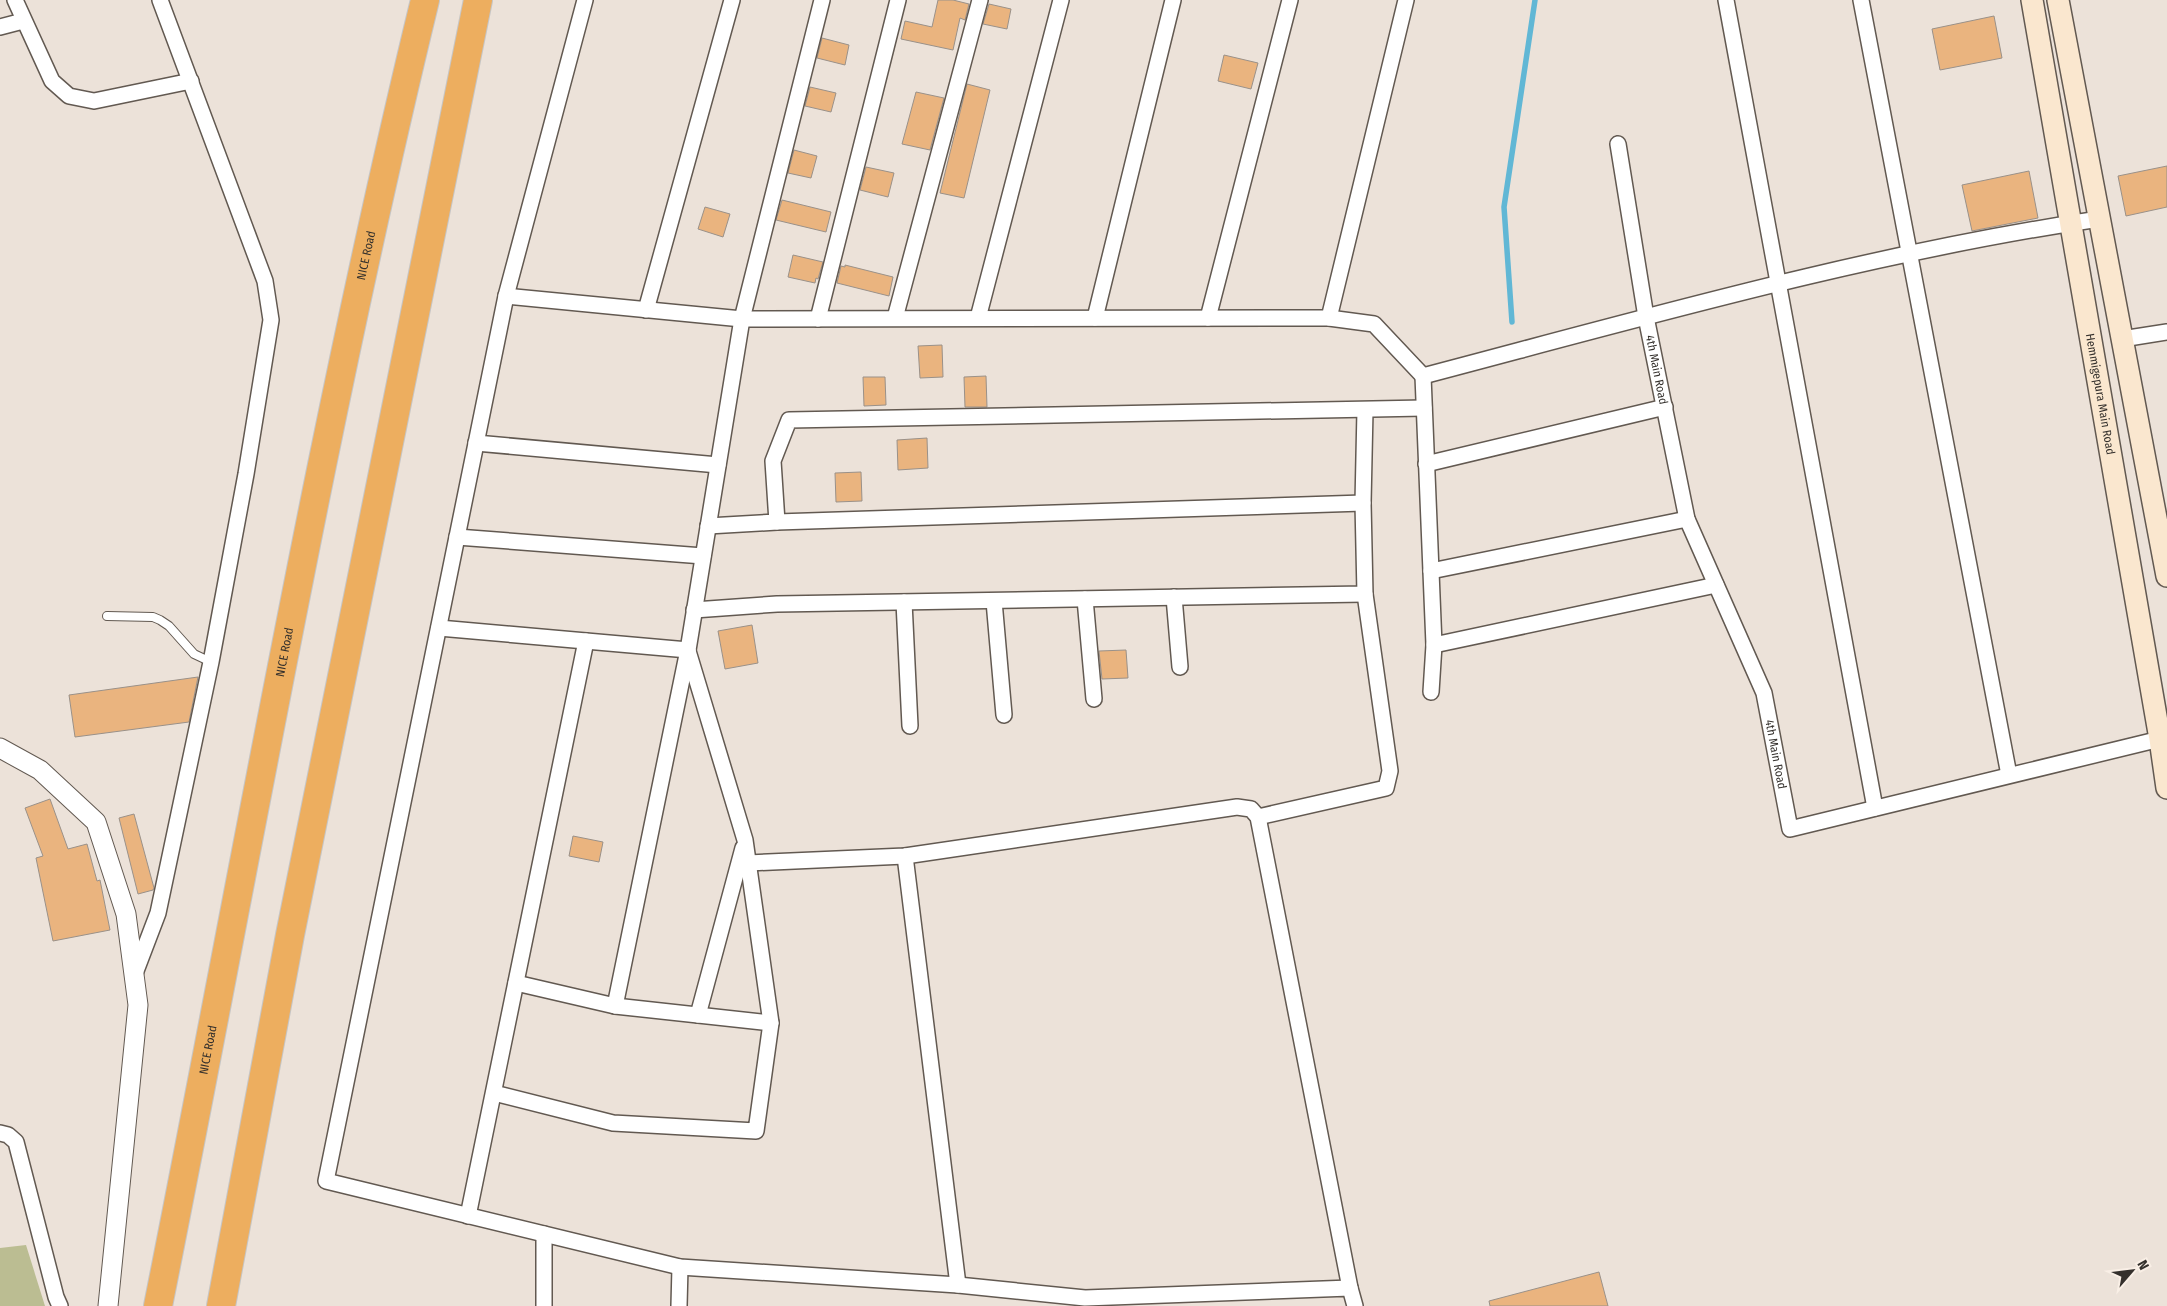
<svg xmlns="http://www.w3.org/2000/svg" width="2167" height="1306" font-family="'Fira Sans Condensed',sans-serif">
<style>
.green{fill:#bbbd92}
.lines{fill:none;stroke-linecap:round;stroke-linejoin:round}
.stream{stroke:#61b7d5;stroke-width:5.5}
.building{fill:#eab47f;stroke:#9a9189}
.service-casing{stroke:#625951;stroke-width:10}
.minor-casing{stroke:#625951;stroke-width:18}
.tertiary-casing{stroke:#625951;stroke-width:21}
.secondary-casing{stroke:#625951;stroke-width:24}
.motorway-casing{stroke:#c6c5c4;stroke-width:30}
.service{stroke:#fff;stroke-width:8}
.minor{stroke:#fff;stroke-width:15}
.tertiary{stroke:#fff;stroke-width:19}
.secondary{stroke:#fae7cf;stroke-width:21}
.motorway{stroke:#edae5f;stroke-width:28}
.labels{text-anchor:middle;stroke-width:4;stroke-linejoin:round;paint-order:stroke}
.street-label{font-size:12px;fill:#34302c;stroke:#f9efe6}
</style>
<rect width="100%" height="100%" fill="#ece2d9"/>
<!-- green -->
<path class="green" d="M 26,1245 L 45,1306 L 0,1306 L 0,1248 Z"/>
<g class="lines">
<!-- stream -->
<path class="stream" d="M 1512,322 L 1504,207 L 1535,0"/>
</g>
<!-- building -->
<path class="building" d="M 938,0 L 953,0 L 969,4 L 965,20 L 960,18 L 953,50 L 901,39 L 905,21 L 932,27 Z
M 989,4 L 1011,9 L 1007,29 L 983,24 Z
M 1994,16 L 2002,58 L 1940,70 L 1932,29 Z
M 822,38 L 849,45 L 845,65 L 817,58 Z
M 1224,55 L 1258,63 L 1251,89 L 1218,81 Z
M 967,84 L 990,90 L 964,198 L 940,193 Z
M 810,87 L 836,93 L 831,112 L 805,106 Z
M 916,92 L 944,98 L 930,150 L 902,144 Z
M 794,150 L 817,156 L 811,178 L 788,173 Z
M 2167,166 L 2167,207 L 2126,216 L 2118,176 Z
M 866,167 L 894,173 L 888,197 L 860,190 Z
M 2029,171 L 2038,218 L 1972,231 L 1962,185 Z
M 782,200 L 831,212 L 826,232 L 776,220 Z
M 705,207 L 730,214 L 723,237 L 698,229 Z
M 793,255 L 823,262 L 818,279 L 816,278 L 815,283 L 788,277 Z
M 845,265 L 893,277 L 889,296 L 837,283 L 841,266 L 845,267 Z
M 942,345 L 943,377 L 920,378 L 918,346 Z
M 986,376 L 987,407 L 965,407 L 964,377 Z
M 863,377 L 885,377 L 886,405 L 864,406 Z
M 927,438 L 928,468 L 898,470 L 897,440 Z
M 861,472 L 862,501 L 836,502 L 835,473 Z
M 752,625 L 758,663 L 725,669 L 718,631 Z
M 1126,650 L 1128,678 L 1102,679 L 1099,651 Z
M 198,677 L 189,722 L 75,737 L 69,695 Z
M 50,799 L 68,849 L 87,844 L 97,881 L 100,880 L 110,930 L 53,941 L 36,858 L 43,856 L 25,808 Z
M 134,814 L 154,888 L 153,890 L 138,894 L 119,818 Z
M 573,836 L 603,842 L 599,862 L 569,856 Z
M 1599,1272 L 1608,1306 L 1490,1306 L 1489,1301 Z"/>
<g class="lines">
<defs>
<path id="service" d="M 107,616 L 153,617 L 160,620 L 169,626 L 194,654 L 211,662"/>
<g id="minor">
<path d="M 15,0 L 52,81 L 69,96 L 94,101 L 191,81"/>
<path d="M 585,0 L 506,296 L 326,1181 L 680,1267 L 958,1285 L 1085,1298 L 1350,1288 L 1355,1306"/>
<path d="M 1726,0 L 1875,808"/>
<path d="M 1861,0 L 2009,775"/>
<path d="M 0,27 L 23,21"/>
<path id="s1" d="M 1618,144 L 1646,317 L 1687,519 L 1764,693 L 1790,829 L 2160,739"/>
<path d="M 506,296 L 742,319 L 1329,318 L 1406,0"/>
<path d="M 646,310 L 732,0"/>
<path d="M 895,318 L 980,0"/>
<path d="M 978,318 L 1061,0"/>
<path d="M 1095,318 L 1173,0"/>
<path d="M 1208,318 L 1290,0"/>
<path d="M 1329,318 L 1374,324 L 1423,376 C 1647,317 1870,253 2099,219"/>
<path d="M 818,319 L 898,0"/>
<path d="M 2122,339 L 2167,332"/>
<path d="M 1423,376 L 1434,645 L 1716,585"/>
<path d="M 476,443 L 718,465"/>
<path d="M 1426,464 L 1665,407"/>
<path d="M 777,522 L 1363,503"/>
<path d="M 708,526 L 777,522 L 773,461 L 789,420 L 1424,408"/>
<path d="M 457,537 L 703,556"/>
<path d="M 1431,571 L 1687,519"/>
<path d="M 1174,597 L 1180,667"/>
<path d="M 1085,599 L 1094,699"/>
<path d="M 994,601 L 1004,715"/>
<path d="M 904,602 L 910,726"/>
<path d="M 694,610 L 777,604 L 1365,594 L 1363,503 L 1365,410"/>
<path d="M 439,628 L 688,650"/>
<path d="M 1431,692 L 1434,645"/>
<path d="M 1258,817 L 1386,788 L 1390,771 L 1365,594"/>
<path d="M 905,856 L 958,1285"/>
<path d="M 748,863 L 905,856 L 1237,807 L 1251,809 L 1258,817 L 1350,1288"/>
<path d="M 134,976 L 158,913 L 211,662 L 246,474 L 271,320 L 265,281 L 160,0"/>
<path d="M 516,983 L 615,1006 L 771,1023"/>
<path d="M 615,1006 L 688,650 L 742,319 L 822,0"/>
<path d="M 698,1015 L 743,848"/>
<path d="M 494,1093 L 613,1123 L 756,1131 L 771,1023 L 745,840 L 688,651"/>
<path d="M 0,1133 L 8,1135 L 16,1142 L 56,1297 L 60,1306"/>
<path d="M 468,1216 L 586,641"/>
<path d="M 544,1234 L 544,1306"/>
<path d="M 679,1306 L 680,1267"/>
</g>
<path id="tertiary" d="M 0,748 L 40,770 L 96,822 L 126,914 L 138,1005 L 108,1306"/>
<g id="secondary">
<path id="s2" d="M 2032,0 L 2160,739 L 2167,788"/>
<path d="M 2058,0 L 2167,576"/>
</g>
<g id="motorway">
<path id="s3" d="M 158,1306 C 245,870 320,432 425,0"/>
<path d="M 221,1306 L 290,935 L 478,0"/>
</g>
</defs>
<!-- service casing -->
<use href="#service" class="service-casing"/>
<!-- minor casing -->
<use href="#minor" class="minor-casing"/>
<!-- tertiary casing -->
<use href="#tertiary" class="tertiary-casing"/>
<!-- secondary casing -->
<use href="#secondary" class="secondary-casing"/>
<!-- motorway casing -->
<use href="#motorway" class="motorway-casing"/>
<!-- service -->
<use href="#service" class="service"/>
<!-- minor -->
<use href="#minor" class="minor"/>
<!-- tertiary -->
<use href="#tertiary" class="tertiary"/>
<!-- secondary -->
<use href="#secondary" class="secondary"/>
<!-- motorway -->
<use href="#motorway" class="motorway"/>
</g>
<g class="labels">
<!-- street labels -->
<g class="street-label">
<text dy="4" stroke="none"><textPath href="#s3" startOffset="1071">NICE Road</textPath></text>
<text dy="4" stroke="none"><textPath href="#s1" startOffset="229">4th Main Road</textPath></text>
<text dy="4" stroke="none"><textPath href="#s2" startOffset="400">Hemmigepura Main Road</textPath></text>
<text dy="4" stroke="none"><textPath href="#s3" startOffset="666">NICE Road</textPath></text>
<text dy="4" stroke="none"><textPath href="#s1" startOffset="634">4th Main Road</textPath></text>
<text dy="4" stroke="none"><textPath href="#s3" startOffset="261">NICE Road</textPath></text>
</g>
</g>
<!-- north arrow -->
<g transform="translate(2132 1271) rotate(62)" stroke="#f9efe6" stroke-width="4" paint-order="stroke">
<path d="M0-4L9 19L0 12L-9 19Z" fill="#34302c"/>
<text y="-8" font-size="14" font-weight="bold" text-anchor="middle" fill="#34302c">N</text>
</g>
</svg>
